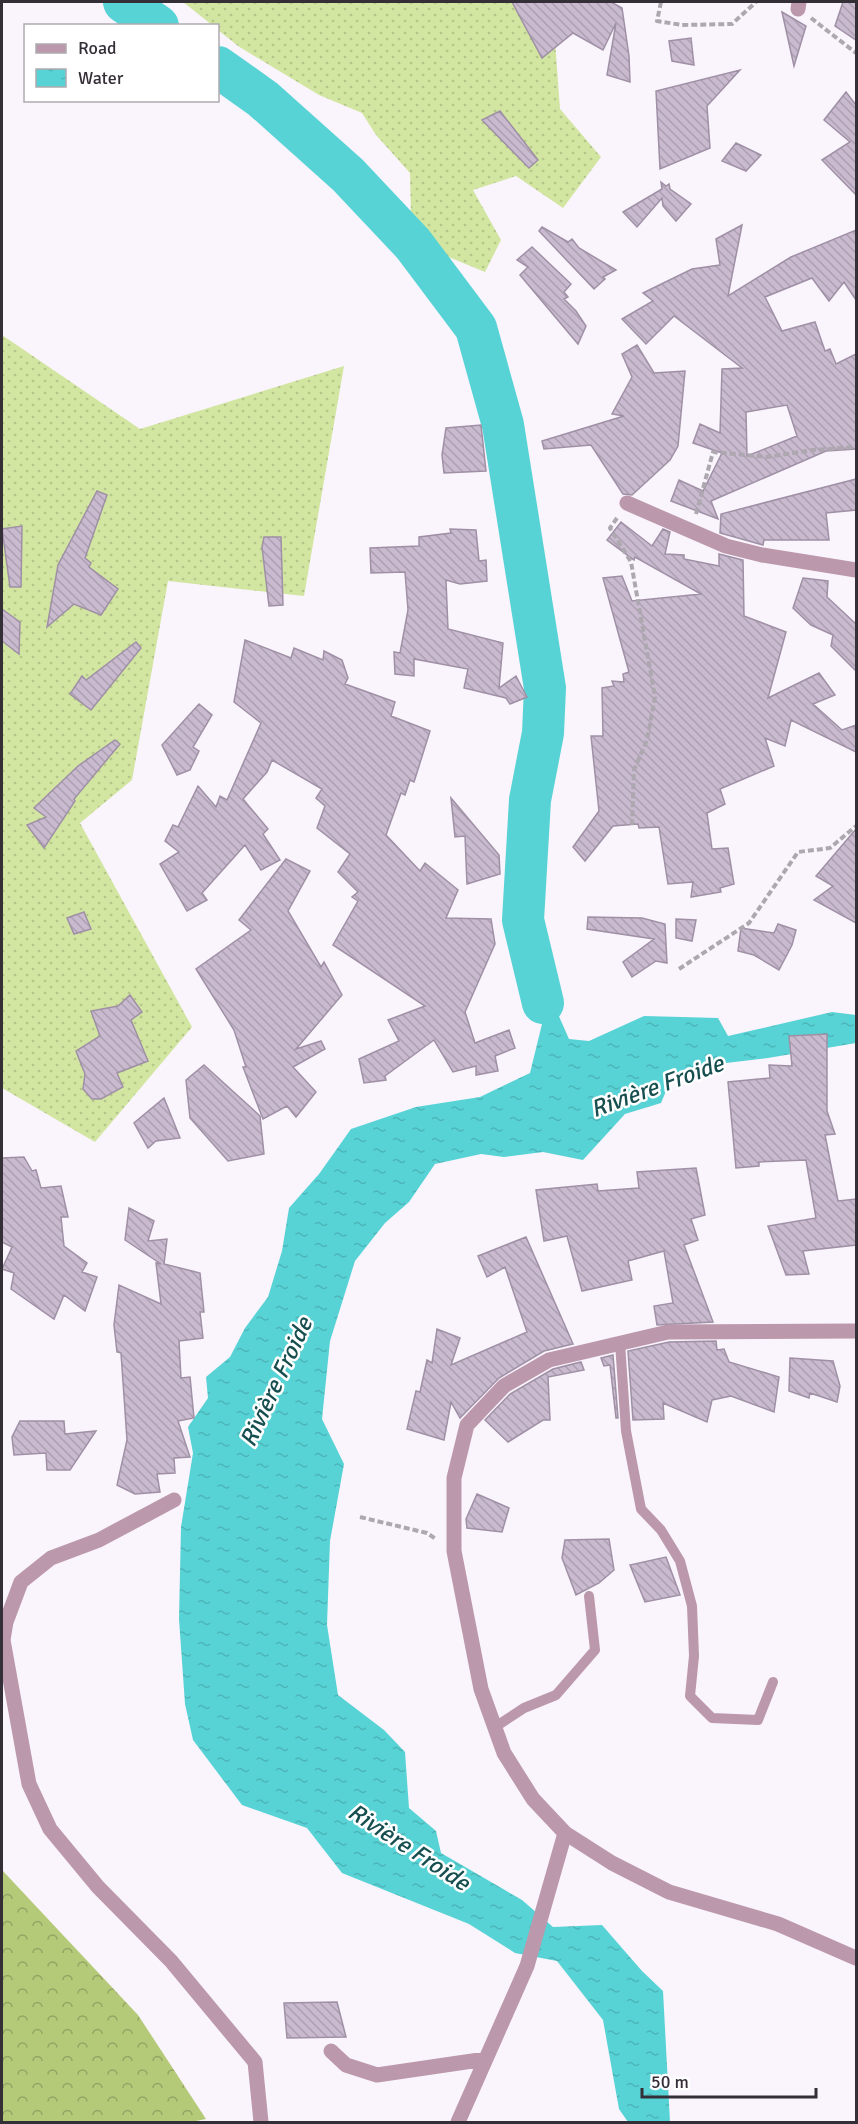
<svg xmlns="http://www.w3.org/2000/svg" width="858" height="2124" font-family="Signika,sans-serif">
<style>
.grass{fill:url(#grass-dots)}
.forest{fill:url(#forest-crowns)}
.water{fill:url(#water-ripples)}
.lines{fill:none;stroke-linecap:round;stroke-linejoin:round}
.river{stroke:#57d3d6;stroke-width:42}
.building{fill:url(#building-back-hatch);stroke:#9f90a5;stroke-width:1.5;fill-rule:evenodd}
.path{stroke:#ada7b0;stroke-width:4;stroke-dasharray:6 3;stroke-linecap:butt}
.service{stroke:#bb98ab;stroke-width:10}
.minor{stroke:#bb98ab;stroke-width:15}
.labels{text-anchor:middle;stroke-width:5;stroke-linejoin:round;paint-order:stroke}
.water-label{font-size:24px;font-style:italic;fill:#174e4f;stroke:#fff}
</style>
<defs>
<pattern id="grass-dots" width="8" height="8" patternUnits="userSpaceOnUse" patternTransform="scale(1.5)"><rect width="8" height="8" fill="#d2e6a1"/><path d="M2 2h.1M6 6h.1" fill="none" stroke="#b5c68b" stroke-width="1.8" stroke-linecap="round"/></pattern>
<pattern id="forest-crowns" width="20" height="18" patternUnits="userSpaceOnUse" patternTransform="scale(1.5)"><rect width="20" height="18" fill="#b4ca78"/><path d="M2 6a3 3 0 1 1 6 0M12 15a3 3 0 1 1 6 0" fill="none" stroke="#93a463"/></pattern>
<pattern id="water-ripples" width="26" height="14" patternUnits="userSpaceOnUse" patternTransform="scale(1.5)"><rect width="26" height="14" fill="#57d3d6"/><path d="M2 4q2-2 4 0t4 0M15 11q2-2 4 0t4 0" fill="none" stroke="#4cb5b8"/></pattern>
<pattern id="building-back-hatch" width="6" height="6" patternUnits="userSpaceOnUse" patternTransform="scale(1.5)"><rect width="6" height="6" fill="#c9bacf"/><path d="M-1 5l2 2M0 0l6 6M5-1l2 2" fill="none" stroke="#ada0b2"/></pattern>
</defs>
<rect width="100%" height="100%" fill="#faf4fd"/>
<!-- grass -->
<path class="grass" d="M 183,2 L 570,2 L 555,41 L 560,109 L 601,157 L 563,208 L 516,176 L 473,190 L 501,240 L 485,272 L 434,251 L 411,218 L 410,173 L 376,135 L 362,113 L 319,95 L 238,46 L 218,30 L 218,26 L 212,25 Z
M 2,335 L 140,429 L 344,366 L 304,596 L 168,581 L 132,780 L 80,823 L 192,1027 L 95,1142 L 2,1088 Z"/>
<!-- forest -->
<path class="forest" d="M 2,1870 L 138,2015 L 206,2119 L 191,2122 L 2,2122 Z"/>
<!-- water -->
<path class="water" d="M 528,946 L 569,1039 L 589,1041 L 644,1016 L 718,1018 L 728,1036 L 832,1012 L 856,1015 L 856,1043 L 768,1058 L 709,1065 L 669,1084 L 661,1103 L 625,1114 L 583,1160 L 543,1152 L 504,1157 L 481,1154 L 435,1164 L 409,1202 L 385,1223 L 355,1261 L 330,1341 L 322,1419 L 344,1464 L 330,1541 L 327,1625 L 338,1695 L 384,1730 L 405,1752 L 409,1808 L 436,1831 L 441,1853 L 522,1900 L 553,1927 L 602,1925 L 642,1971 L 663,1991 L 670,2122 L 628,2122 L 619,2109 L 603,2020 L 557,1961 L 515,1953 L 469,1924 L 342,1873 L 307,1828 L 242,1805 L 193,1740 L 185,1704 L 179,1619 L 181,1527 L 193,1453 L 188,1427 L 208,1398 L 206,1377 L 230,1357 L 245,1328 L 268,1297 L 282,1251 L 289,1208 L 319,1174 L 351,1129 L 416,1107 L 480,1097 L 530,1073 L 542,1024 L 528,994 Z"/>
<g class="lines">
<!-- river -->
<path class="river" d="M 124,2 L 158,26
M 218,67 L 263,99 L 348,175 L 413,244 L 476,328 L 503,425 L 545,688 L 543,733 L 530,800 L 523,920 L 543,1003"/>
</g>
<!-- building -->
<path class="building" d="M 512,2 L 611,2 L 622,8 L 629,56 L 630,82 L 607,75 L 616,23 L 603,50 L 573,33 L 542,58 Z
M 843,2 L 856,2 L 856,40 L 835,26 Z
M 782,12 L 806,26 L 794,66 Z
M 691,38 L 694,65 L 672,61 L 669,41 Z
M 740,70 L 707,106 L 710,148 L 660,169 L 656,91 Z
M 846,92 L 856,105 L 856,195 L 822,160 L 850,142 L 824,120 Z
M 500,111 L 538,160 L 529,168 L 482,120 Z
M 736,143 L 761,155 L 746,171 L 722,161 Z
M 661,182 L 666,186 L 669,184 L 670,189 L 691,204 L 676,221 L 663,206 L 662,198 L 637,227 L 623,212 L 662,189 Z
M 742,225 L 728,296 L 791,257 L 856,230 L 856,300 L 844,282 L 829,301 L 812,278 L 765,297 L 782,331 L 815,322 L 825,351 L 830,349 L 836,364 L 856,354 L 856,449 L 826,451 L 711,501 L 718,519 L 671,501 L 679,480 L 703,491 L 722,453 L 693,443 L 700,424 L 720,433 L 722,369 L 742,368 L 674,316 L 646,344 L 622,319 L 653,301 L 643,293 L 692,269 L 720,265 L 716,239 ZM 787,405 L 797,436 L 747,456 L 746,412 Z
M 542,227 L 568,242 L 572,239 L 579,248 L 616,270 L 603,277 L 605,279 L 594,289 L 539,231 Z
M 532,247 L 571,284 L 564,292 L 568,297 L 564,299 L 576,311 L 586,326 L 578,344 L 520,275 L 528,267 L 517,260 Z
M 637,345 L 654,373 L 685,371 L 678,446 L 670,460 L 632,495 L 623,494 L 591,445 L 544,449 L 542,441 L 624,416 L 612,414 L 632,377 L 622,354 Z
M 481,425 L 486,471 L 444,473 L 442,455 L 446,428 Z
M 856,479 L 856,510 L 826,513 L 829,540 L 764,540 L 763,545 L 720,533 L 721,514 Z
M 97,491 L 107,495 L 85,558 L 91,563 L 89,567 L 118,589 L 101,615 L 74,604 L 47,627 L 58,565 Z
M 621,522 L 652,546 L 663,529 L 670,532 L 665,554 L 684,555 L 684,559 L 719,566 L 719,554 L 743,560 L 744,616 L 786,632 L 768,698 L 819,673 L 835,695 L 813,704 L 842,730 L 856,725 L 856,752 L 791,720 L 785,746 L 765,738 L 774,766 L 720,789 L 725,804 L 707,813 L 712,849 L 728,848 L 734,884 L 720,888 L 721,892 L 691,897 L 693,882 L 668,884 L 659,827 L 639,828 L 638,824 L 613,826 L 585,861 L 573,847 L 599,811 L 591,736 L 603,736 L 602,688 L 614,686 L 612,681 L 624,682 L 623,674 L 629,672 L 603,578 L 622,576 L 632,601 L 701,594 L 635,557 L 634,560 L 607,540 Z
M 22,526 L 21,587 L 10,587 L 2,529 Z
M 450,529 L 476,530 L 479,561 L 486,560 L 487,581 L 460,584 L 446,580 L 448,629 L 503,643 L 499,688 L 516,676 L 527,697 L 510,704 L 506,698 L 464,688 L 468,669 L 414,659 L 414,676 L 395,674 L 394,652 L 400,653 L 408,610 L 405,572 L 371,573 L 370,548 L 419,546 L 419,537 L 451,533 Z
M 264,537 L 281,537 L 283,605 L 269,606 L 262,547 Z
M 803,578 L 828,581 L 827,597 L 856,624 L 856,671 L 831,646 L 833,635 L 811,625 L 793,608 Z
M 2,609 L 20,622 L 19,654 L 2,641 Z
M 245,640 L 291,658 L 294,648 L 323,660 L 324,651 L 342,660 L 348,678 L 345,684 L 395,702 L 391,716 L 430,731 L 414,782 L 410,780 L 405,795 L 401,793 L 386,835 L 420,871 L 425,863 L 458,890 L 446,918 L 491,919 L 495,944 L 465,1012 L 475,1043 L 509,1030 L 515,1048 L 495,1056 L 498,1071 L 476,1075 L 476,1066 L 453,1072 L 434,1040 L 385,1076 L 386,1080 L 364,1083 L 359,1059 L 399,1041 L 388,1020 L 425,1006 L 333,945 L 358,901 L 352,897 L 358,892 L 338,872 L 350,854 L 317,828 L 325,806 L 316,798 L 322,789 L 272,760 L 267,772 L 243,799 L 268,829 L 263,834 L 280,860 L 261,870 L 245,845 L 202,893 L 207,900 L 187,911 L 160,864 L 179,852 L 165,841 L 173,825 L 178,827 L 198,786 L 216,807 L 220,796 L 227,800 L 261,723 L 234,702 Z
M 136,642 L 141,648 L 91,710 L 70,694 L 82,676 L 86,680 Z
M 199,704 L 212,715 L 193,747 L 199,751 L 190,770 L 177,775 L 162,745 Z
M 115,740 L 120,744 L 74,799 L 75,801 L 44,848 L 27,825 L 46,817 L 34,808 L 78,766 Z
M 451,798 L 499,855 L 500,874 L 467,884 L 465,836 L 455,837 Z
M 856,829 L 856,923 L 814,900 L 833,886 L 816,876 Z
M 286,859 L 310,871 L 288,911 L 321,967 L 324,962 L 342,995 L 296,1049 L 321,1041 L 325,1049 L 293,1067 L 316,1092 L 296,1117 L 287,1106 L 263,1119 L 243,1067 L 246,1067 L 234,1030 L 196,969 L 251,930 L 239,920 Z
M 84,912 L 91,929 L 74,934 L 67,918 Z
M 588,917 L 642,918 L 665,924 L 667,963 L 656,961 L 632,977 L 623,962 L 654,939 L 587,929 Z
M 676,919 L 696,920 L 692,941 L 676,938 Z
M 778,924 L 796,930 L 792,945 L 779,970 L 754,955 L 738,951 L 741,928 L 774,933 Z
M 130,995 L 142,1012 L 131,1020 L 148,1061 L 117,1073 L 123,1087 L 101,1099 L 92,1099 L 83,1089 L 85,1074 L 76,1051 L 100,1036 L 91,1011 L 118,1006 Z
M 827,1034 L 827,1111 L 835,1134 L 825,1135 L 838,1201 L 856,1199 L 856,1245 L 803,1251 L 809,1274 L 786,1275 L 768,1226 L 816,1218 L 806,1160 L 759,1162 L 759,1166 L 736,1168 L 728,1082 L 770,1078 L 769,1065 L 792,1066 L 789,1036 Z
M 204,1065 L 260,1116 L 264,1154 L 228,1161 L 190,1118 L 186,1080 Z
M 164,1098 L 180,1138 L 156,1141 L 148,1148 L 134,1123 Z
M 24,1157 L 32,1171 L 36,1170 L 41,1188 L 61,1186 L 68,1217 L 61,1217 L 64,1246 L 87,1263 L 82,1272 L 97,1277 L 85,1311 L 64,1295 L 54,1319 L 11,1289 L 14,1273 L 2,1269 L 12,1247 L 2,1242 L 2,1158 Z
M 696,1168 L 705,1215 L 691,1219 L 698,1240 L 684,1245 L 713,1322 L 657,1325 L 654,1306 L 673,1303 L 664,1251 L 628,1261 L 632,1280 L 582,1291 L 567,1236 L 544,1241 L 536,1190 L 597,1184 L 598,1191 L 639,1188 L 637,1172 Z
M 129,1208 L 154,1221 L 148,1241 L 167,1239 L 164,1264 L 200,1273 L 204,1312 L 200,1312 L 203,1338 L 179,1341 L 181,1378 L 190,1377 L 194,1418 L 178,1421 L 190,1457 L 174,1458 L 175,1473 L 157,1474 L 160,1492 L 135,1494 L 117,1485 L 127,1440 L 121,1353 L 117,1352 L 114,1325 L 119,1285 L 161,1304 L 156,1263 L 161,1264 L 125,1240 Z
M 526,1237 L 573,1344 L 544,1351 L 499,1378 L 460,1418 L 451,1402 L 444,1440 L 407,1429 L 416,1391 L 420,1392 L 427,1360 L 432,1363 L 437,1329 L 460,1338 L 451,1365 L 527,1332 L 505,1267 L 487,1277 L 478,1256 Z
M 716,1341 L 717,1350 L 724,1349 L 729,1362 L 779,1377 L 774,1412 L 731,1396 L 712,1400 L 707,1422 L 663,1403 L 664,1419 L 633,1420 L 628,1351 L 669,1342 Z
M 613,1355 L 618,1418 L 616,1418 L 610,1365 L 604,1366 L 601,1358 Z
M 790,1358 L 833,1361 L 840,1386 L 837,1402 L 810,1393 L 809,1398 L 789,1391 Z
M 581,1362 L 584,1370 L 548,1377 L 550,1420 L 543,1420 L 508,1442 L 485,1420 L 510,1394 L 553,1369 Z
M 20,1421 L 64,1421 L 65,1434 L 96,1431 L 70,1470 L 47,1470 L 46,1453 L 14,1455 L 12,1437 Z
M 477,1494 L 509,1508 L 502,1532 L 467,1528 L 466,1519 Z
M 609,1539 L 614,1570 L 599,1583 L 576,1595 L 562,1558 L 565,1540 Z
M 666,1557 L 680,1595 L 645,1602 L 630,1565 Z
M 337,2002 L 346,2037 L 287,2038 L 284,2003 Z"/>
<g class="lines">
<!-- path -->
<path class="path" d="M 661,2 L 657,21 L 682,25 L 732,24 L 756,2
M 811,18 L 856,53
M 696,514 L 713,452 L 767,457 L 813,450 L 856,447
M 617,518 L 610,528 L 631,562 L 655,697 L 647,740 L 634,770 L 632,825
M 679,969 L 749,923 L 798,852 L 830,848 L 856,826
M 360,1517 L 427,1533 L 436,1539"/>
<!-- service -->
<path class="service" d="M 620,1343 L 626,1431 L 641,1509 L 661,1530 L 680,1561 L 692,1606 L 694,1656 L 690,1696 L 712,1718 L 758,1720 L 773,1682
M 495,1727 L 524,1708 L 556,1695 L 595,1650 L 589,1596"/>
<!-- minor -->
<path class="minor" d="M 798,9 L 799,2
M 627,503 L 726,546 L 762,555 L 856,570
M 856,1331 L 668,1332 L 549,1360 L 504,1386 L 467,1425 L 454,1478 L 454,1551 L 481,1689 L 504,1753 L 533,1799 L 565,1833 L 612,1863 L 669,1892 L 778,1924 L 856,1958
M 174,1500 L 99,1540 L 51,1558 L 21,1582 L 6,1622 L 3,1640 L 29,1784 L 50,1829 L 98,1887 L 171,1961 L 255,2062 L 261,2122
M 331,2051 L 346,2065 L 377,2075 L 486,2059
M 458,2122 L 527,1966 L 565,1833"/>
</g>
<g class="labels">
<!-- water labels -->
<g class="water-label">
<text transform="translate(657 1086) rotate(-20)" y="8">Rivière Froide</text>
<text transform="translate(276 1382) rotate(-65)" y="8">Rivière Froide</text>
<text transform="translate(409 1847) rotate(33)" y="8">Rivière Froide</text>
</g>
</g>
<!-- border -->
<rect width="858" height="2124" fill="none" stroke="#342e37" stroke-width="6"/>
<!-- legend -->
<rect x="24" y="24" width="195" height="78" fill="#ffffff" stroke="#aeabaf" stroke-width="1.5"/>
<rect x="36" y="44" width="30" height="9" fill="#bb98ab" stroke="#aeabaf" stroke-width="1.5"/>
<text x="78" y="54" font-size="18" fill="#342e37">Road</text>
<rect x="36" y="69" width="30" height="18" fill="url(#water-ripples)" stroke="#aeabaf" stroke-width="1.5"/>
<text x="78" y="84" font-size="18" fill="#342e37">Water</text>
<!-- scale -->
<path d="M642 2088v9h174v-9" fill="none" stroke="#342e37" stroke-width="3"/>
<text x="651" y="2088" font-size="18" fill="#342e37" stroke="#ffffff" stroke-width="4.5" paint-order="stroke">50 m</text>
</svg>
